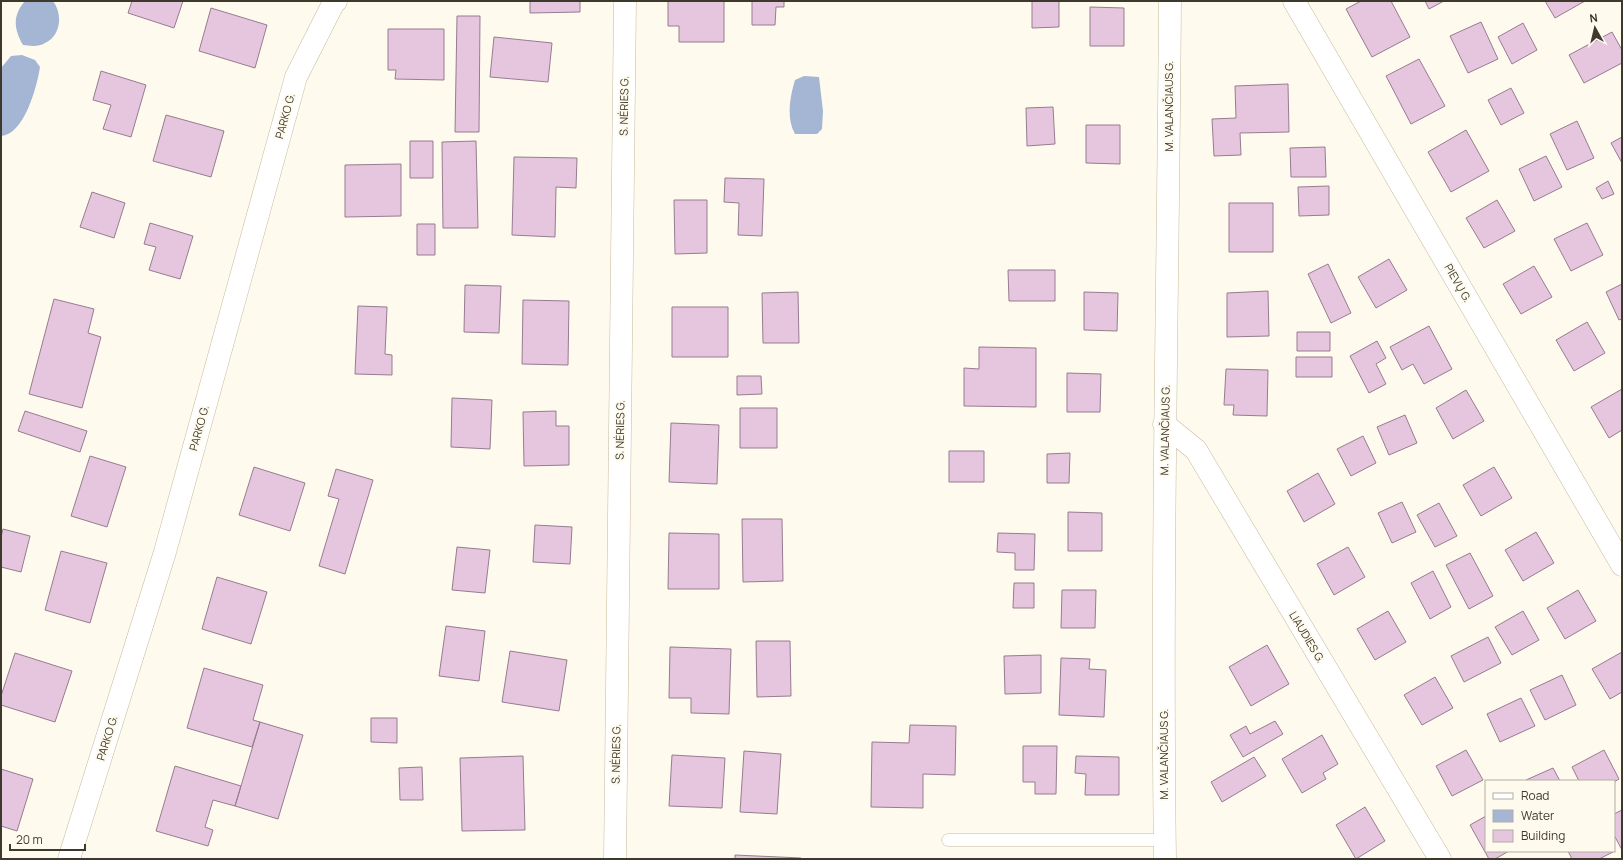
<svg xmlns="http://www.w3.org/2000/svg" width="1623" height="860" font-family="Manrope,sans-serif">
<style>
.water{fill:#a4b6d4}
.building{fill:#e6c6de;stroke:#967c8f}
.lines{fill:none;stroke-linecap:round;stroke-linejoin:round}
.service-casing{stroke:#c5ba9c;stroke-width:13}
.minor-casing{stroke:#c5ba9c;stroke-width:23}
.service{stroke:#fff;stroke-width:12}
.minor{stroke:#fff;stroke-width:22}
.labels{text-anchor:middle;stroke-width:4;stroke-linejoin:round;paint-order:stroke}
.street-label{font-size:11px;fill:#3d392c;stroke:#fffaee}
</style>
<rect width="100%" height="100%" fill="#fffaee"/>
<!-- water -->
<path class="water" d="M 25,1 L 53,1 C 63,14 61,36 45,43 C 39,47 30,46 23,45 C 14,29 12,16 25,1 Z
M 22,55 L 35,60 L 40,67 C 37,87 24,135 1,136 L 1,68 L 11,56 Z
M 804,76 L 819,77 L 823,111 L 822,129 L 817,134 L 795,134 C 786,118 790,97 795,80 Z"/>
<!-- building -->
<path class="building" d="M 132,1 L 183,1 L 174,28 L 128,13 Z
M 530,1 L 580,1 L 580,12 L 530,13 Z
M 668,1 L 724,1 L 724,42 L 679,42 L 679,26 L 668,26 Z
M 752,1 L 784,1 L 784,7 L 776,7 L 775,25 L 752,25 Z
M 1032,1 L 1059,1 L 1059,27 L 1032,28 Z
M 1361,1 L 1391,1 L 1410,37 L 1372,57 L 1346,9 Z
M 1425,1 L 1444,1 L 1429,9 Z
M 1545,1 L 1585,1 L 1555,18 Z
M 1090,7 L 1124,8 L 1124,46 L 1090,46 Z
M 211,8 L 267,25 L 255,68 L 199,51 Z
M 457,16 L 480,16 L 479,132 L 455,132 Z
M 1481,22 L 1498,59 L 1468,73 L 1450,36 Z
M 1523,23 L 1537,50 L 1512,64 L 1498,37 Z
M 388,29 L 444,29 L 444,80 L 395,79 L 396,70 L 388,70 Z
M 1612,32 L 1622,50 L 1622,63 L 1584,83 L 1569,55 Z
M 494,37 L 552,43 L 548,82 L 490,77 Z
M 1419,59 L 1445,106 L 1411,124 L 1386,76 Z
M 101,71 L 146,85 L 131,137 L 103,129 L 111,105 L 93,100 Z
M 1288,84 L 1289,132 L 1240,133 L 1241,155 L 1214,156 L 1212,119 L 1236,118 L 1235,86 Z
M 1511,88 L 1524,113 L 1501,125 L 1488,100 Z
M 1053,107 L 1055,144 L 1027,146 L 1026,108 Z
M 166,115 L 224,131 L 211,177 L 153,161 Z
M 1577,121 L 1594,158 L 1567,170 L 1550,134 Z
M 1086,125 L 1120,125 L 1120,164 L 1086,163 Z
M 1466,130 L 1489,171 L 1451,192 L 1428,152 Z
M 1622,137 L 1622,163 L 1611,143 Z
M 410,141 L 433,141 L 433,178 L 410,178 Z
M 476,141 L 478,228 L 443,228 L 442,142 Z
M 1325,147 L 1326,177 L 1291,177 L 1290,148 Z
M 1546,156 L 1562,187 L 1534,201 L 1519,169 Z
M 514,157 L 577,158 L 576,188 L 556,187 L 555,237 L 512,235 Z
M 401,164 L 401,216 L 345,217 L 345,165 Z
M 725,178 L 764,179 L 762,236 L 738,235 L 739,203 L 724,202 Z
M 1608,181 L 1614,194 L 1602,199 L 1596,188 Z
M 1329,186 L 1329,215 L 1299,216 L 1298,187 Z
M 92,192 L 125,203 L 114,238 L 80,227 Z
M 674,200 L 707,200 L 707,253 L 675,254 Z
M 1497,200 L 1515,231 L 1484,248 L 1466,218 Z
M 1229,203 L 1273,203 L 1273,252 L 1229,252 Z
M 150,223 L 193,236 L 180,279 L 149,270 L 156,247 L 144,244 Z
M 1587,223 L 1603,255 L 1571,271 L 1554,239 Z
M 417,224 L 435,224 L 435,255 L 417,255 Z
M 1389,259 L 1407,290 L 1376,308 L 1358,277 Z
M 1328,264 L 1351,313 L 1331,323 L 1308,274 Z
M 1534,266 L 1552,297 L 1521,314 L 1503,284 Z
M 1008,270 L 1055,270 L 1055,301 L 1009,301 Z
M 1622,284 L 1622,319 L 1619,320 L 1606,292 Z
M 465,285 L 501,286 L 499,333 L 464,332 Z
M 1268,291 L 1269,336 L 1227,337 L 1227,293 Z
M 798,292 L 799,343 L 763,343 L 762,293 Z
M 1084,292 L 1118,293 L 1117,331 L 1084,330 Z
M 54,299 L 94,309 L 88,333 L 101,337 L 82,408 L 29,394 Z
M 523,300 L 569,301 L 568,365 L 522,364 Z
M 358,306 L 387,307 L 385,354 L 392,355 L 392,375 L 355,374 Z
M 672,307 L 728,307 L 728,357 L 672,357 Z
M 1587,322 L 1605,353 L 1574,371 L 1556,340 Z
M 1429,326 L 1452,369 L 1424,384 L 1413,364 L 1402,370 L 1390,347 Z
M 1297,332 L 1330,332 L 1330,351 L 1297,351 Z
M 1377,341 L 1386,358 L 1376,364 L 1386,384 L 1369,393 L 1350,356 Z
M 979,347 L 1036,348 L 1036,407 L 964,406 L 964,368 L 979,369 Z
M 1296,357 L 1332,357 L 1332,377 L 1296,377 Z
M 1226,369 L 1268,370 L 1267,416 L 1233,415 L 1234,405 L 1224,405 Z
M 1067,373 L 1101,374 L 1100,412 L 1067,412 Z
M 737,376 L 761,376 L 762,394 L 737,395 Z
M 1622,389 L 1622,430 L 1609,438 L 1591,407 Z
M 1466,390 L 1484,421 L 1453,439 L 1436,408 Z
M 452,398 L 492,400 L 490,449 L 451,447 Z
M 740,408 L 777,408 L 777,448 L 740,448 Z
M 25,411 L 87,431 L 80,452 L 18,431 Z
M 556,411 L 556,426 L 569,426 L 569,465 L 524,466 L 523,412 Z
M 1405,415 L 1417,443 L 1389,455 L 1377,427 Z
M 671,423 L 719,425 L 717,484 L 669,482 Z
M 1363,436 L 1376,463 L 1351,476 L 1337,449 Z
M 949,451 L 984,451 L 984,482 L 949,482 Z
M 1070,453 L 1069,483 L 1047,483 L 1047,454 Z
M 90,456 L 126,467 L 107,527 L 71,516 Z
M 254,467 L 305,483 L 290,531 L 239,515 Z
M 1494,467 L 1512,498 L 1481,516 L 1463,485 Z
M 336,469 L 373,480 L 345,574 L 319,566 L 339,499 L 328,496 Z
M 1318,473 L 1335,504 L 1304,522 L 1287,491 Z
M 1402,502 L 1416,532 L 1392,543 L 1378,513 Z
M 1439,503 L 1457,536 L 1435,547 L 1417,515 Z
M 1068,512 L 1102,513 L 1102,551 L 1068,551 Z
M 742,519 L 782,519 L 783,581 L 743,582 Z
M 535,525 L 572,527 L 570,564 L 533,562 Z
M 3,529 L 30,536 L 21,572 L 1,567 L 1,537 Z
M 1536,532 L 1554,563 L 1523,581 L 1505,550 Z
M 669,533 L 719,534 L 719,589 L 668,589 Z
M 998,533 L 1035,534 L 1034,570 L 1015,570 L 1015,553 L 997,552 Z
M 457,547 L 490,550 L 485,593 L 452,590 Z
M 1348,547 L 1365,577 L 1334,595 L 1317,564 Z
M 61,551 L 107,563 L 90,623 L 45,610 Z
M 1470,553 L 1493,596 L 1469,609 L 1446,565 Z
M 1433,571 L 1451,607 L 1430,619 L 1411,583 Z
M 217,577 L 267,592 L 251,644 L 202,629 Z
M 1014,583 L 1034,583 L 1034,608 L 1013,608 Z
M 1062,590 L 1096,590 L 1095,628 L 1061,628 Z
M 1578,590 L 1596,621 L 1565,639 L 1547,608 Z
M 1388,611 L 1406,642 L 1375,660 L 1357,629 Z
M 1523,611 L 1539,640 L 1512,655 L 1495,627 Z
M 446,626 L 485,631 L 479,681 L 439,676 Z
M 1488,637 L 1501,663 L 1464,682 L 1451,656 Z
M 756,641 L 790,641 L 791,696 L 757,697 Z
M 1267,645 L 1289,684 L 1251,706 L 1229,667 Z
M 670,647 L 731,649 L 729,714 L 691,713 L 691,698 L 669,698 Z
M 510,651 L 567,660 L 559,711 L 502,702 Z
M 1622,652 L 1622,692 L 1610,699 L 1592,669 Z
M 15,653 L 72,671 L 55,722 L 1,705 L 1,696 Z
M 1041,655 L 1041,693 L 1005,694 L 1004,656 Z
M 1061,658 L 1090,659 L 1089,669 L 1106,670 L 1104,717 L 1059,715 Z
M 204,668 L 263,685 L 253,720 L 260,722 L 252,747 L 187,728 Z
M 1562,675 L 1576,705 L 1545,720 L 1530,690 Z
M 1435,677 L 1453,708 L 1422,725 L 1404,695 Z
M 1521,698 L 1535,726 L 1500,742 L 1487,714 Z
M 371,718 L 397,718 L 397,743 L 371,742 Z
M 1275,721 L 1283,734 L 1243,757 L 1230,735 L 1246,726 L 1250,734 Z
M 260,722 L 303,735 L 278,819 L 235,806 Z
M 910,725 L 956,726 L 955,775 L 923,774 L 923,808 L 871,807 L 872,742 L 909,743 Z
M 1322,735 L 1338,764 L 1323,773 L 1326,779 L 1302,793 L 1282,759 Z
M 1023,746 L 1057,746 L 1056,794 L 1035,794 L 1035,782 L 1023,782 Z
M 1466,750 L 1483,780 L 1452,796 L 1436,766 Z
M 1604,750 L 1619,779 L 1614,782 L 1579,781 L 1572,767 Z
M 744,751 L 781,754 L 777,814 L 740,812 Z
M 672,755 L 725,758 L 722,808 L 669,806 Z
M 523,756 L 525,830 L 462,831 L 460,758 Z
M 1076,756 L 1119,757 L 1119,795 L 1085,795 L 1086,774 L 1075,773 Z
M 1254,757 L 1266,776 L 1222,802 L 1211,782 Z
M 175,766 L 241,786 L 235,806 L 213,800 L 205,827 L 213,830 L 208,846 L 156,831 Z
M 422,767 L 423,800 L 400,800 L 399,768 Z
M 1553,768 L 1560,781 L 1527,781 L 1526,780 Z
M 1,769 L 33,779 L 17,831 L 1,826 Z
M 1365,807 L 1385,841 L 1356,859 L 1336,825 Z
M 1622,810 L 1622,850 L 1614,835 L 1614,814 Z
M 1486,816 L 1486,851 L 1509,851 L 1495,859 L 1489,859 L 1470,825 Z
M 1568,851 L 1613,851 L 1613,852 L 1599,859 L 1572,859 Z
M 735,855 L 801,858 L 801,859 L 735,859 Z"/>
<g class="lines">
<defs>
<path id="service" d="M 948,840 L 1164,840"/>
<path id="minor" d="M 1294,1 L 1622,565
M 1164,424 L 1196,450 L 1440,859
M 69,859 L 165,552 L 296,77 L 333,4 L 336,1
M 615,859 L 625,1
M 1165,859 C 1161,573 1168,287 1170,1"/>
</defs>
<!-- service casing -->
<use href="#service" class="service-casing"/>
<!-- minor casing -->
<use href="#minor" class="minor-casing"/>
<!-- service -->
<use href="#service" class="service"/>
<!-- minor -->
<use href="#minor" class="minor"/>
</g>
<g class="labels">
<!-- street labels -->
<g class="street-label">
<text transform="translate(624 106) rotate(-89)" y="4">S. NĖRIES G.</text>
<text transform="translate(1169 106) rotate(-90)" y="4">M. VALANČIAUS G.</text>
<text transform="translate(285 116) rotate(-75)" y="4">PARKO G.</text>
<text transform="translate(1458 283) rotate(60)" y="4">PIEVŲ G.</text>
<text transform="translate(199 428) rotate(-75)" y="4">PARKO G.</text>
<text transform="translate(620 430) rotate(-89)" y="4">S. NĖRIES G.</text>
<text transform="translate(1165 430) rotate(-89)" y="4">M. VALANČIAUS G.</text>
<text transform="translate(1307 637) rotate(59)" y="4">LIAUDIES G.</text>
<text transform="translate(107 738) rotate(-73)" y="4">PARKO G.</text>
<text transform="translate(616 754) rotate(-89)" y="4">S. NĖRIES G.</text>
<text transform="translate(1164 754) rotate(-90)" y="4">M. VALANČIAUS G.</text>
</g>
</g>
<!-- border -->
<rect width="1623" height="860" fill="none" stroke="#3d392c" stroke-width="4"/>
<!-- legend -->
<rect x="1485" y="780" width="130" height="72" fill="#fffaee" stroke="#b1ada0"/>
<rect x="1493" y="793" width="20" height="6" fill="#ffffff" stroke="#b1ada0"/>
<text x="1521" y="800" font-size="12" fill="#3d392c">Road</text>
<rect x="1493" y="810" width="20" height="12" fill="#a4b6d4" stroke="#b1ada0"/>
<text x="1521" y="820" font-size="12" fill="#3d392c">Water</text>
<rect x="1493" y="830" width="20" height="12" fill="#e6c6de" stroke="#b1ada0"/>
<text x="1521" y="840" font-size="12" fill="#3d392c">Building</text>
<!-- north arrow -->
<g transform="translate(1595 28) rotate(352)" stroke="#fffaee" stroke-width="3" paint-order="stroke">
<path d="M0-3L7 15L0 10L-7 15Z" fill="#3d392c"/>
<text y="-6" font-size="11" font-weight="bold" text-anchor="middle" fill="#3d392c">N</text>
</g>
<!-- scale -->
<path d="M10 844v6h75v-6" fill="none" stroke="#3d392c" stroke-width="2"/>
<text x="16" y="844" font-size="12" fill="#3d392c" stroke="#fffaee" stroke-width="3" paint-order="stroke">20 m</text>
</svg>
